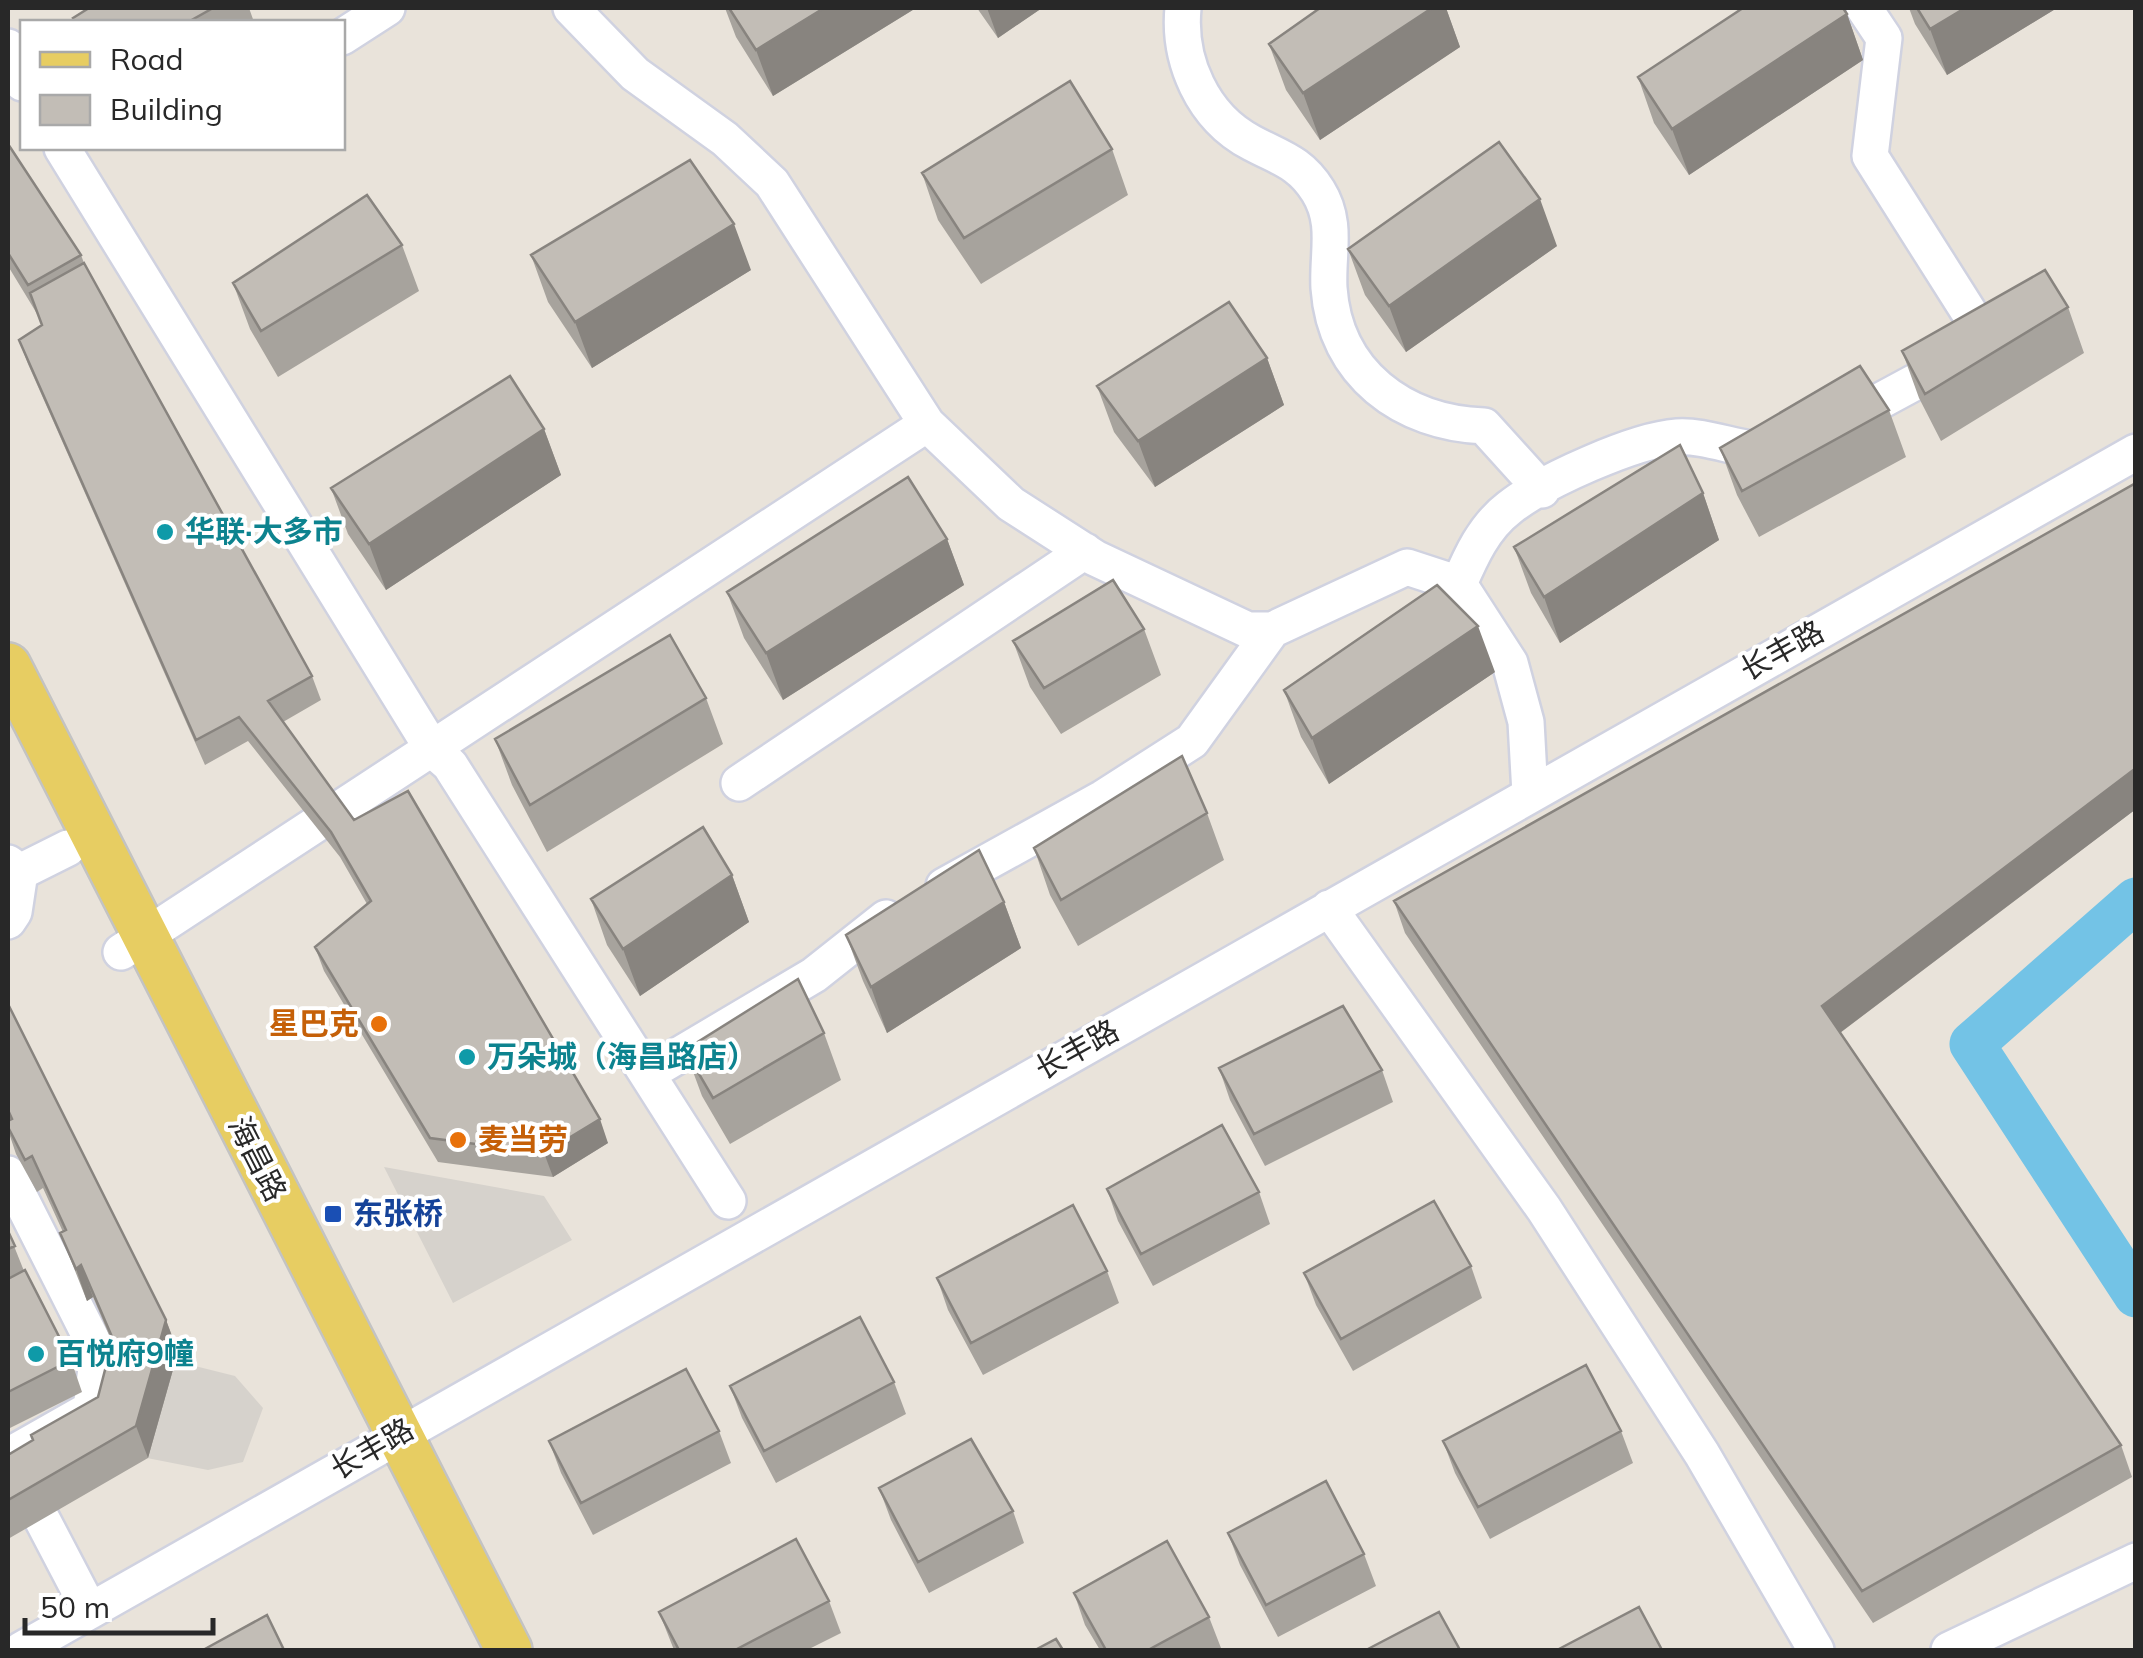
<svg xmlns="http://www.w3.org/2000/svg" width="2143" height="1658" font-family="Mulish,'Noto Sans SC',sans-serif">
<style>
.plaza{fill:#d6d2cc}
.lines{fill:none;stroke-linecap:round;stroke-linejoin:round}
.river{stroke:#73c3e6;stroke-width:45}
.minor-casing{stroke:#d0d2e0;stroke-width:40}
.major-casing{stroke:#c3c3c3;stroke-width:50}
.minor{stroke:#fff;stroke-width:35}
.major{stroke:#e7cd62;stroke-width:45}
.wall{fill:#a7a39d}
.shaded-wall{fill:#88847f}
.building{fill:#c2bdb6;stroke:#88847f;stroke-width:2.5}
.culture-dot{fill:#0f9aa8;stroke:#fff;stroke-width:4}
.food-dot{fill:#e8710a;stroke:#fff;stroke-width:4}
.transit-dot{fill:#1a4fb4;stroke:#fff;stroke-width:4}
.labels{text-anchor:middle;stroke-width:8;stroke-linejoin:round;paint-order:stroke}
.culture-label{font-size:30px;font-weight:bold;fill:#0d838f;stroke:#fff;text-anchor:start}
.street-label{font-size:30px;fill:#282828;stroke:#fff}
.food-label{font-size:30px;font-weight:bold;fill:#c56008;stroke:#fff;text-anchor:end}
.transit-label{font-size:30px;font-weight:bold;fill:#164399;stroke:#fff;text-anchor:start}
</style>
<rect width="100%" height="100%" fill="#e9e3da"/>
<!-- plaza -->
<path class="plaza" d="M 384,1167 L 544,1196 L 572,1240 L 453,1303 Z
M 175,1361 L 235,1376 L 263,1408 L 243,1462 L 208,1470 L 147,1458 Z"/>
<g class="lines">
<!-- river -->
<path class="river" d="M 2136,900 L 1972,1044 L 2136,1295"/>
<defs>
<path id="minor" d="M 571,8 L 635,74 L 725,139 L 772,183 L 927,424 L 1011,504 L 1095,558 L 1248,630 L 1272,630 L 1407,567 L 1459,584 L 1510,663 L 1526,722 L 1530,794
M 1183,8 C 1178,60 1202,117 1252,143 C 1280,158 1300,162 1318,191 C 1338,223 1327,253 1329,288 C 1335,374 1403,423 1484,426 L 1542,490
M 342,37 L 387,8
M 8,47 L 22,83
M 62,148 L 433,750 L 450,765 L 728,1201
M 1843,421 L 1958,359 L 1984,336 L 1870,156 L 1884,38 L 1864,8
M 1459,584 C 1471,556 1484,527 1509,508 C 1543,481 1635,440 1677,437 C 1706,435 1738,450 1768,451
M 739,783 L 1085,551
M 8,863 L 20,872 L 68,848
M 944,886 L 1103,798 L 1192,741 L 1272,630
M 1329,908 L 1544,1209 L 1702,1454 L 1816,1650
M 8,921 L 14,912 L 20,872
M 121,952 L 927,424
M 647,1074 L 814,975 L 886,918
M 8,1174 L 98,1352 L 91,1409 L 8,1456
M 21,1479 L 90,1611
M 21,1650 L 2136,452
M 1949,1650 L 2136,1561"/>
<path id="major" d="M 8,666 L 509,1650"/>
</defs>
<!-- minor casing -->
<use href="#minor" class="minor-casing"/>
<!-- major casing -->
<use href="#major" class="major-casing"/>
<!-- minor -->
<use href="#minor" class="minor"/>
<!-- major -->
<use href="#major" class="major"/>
</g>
<!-- wall -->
<path class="wall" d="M 89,8 L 249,8 L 254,22 L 75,22 L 73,18 Z
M 725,8 L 916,8 L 773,96 L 736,37 Z
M 977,8 L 1042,8 L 998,38 Z
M 1320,8 L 1446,8 L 1460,47 L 1320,140 L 1286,90 L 1269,44 Z
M 1909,8 L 2057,8 L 1947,75 L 1915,24 Z
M 1847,14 L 1863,60 L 1689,175 L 1654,123 L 1638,77 Z
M 8,144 L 81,255 L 84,263 L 312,676 L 321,700 L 283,722 L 354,820 L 608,1143 L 553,1177 L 438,1162 L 324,971 L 315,947 L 367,904 L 340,857 L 248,741 L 205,765 L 28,364 L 19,340 L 42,325 L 39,317 L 8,266 Z
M 1112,149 L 1128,195 L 981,284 L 938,220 L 922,173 Z
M 402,245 L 419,291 L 278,377 L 250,329 L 233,283 Z
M 1557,246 L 1406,352 L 1365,295 L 1348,249 Z
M 531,255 L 751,270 L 592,368 L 548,302 Z
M 2068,307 L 2084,353 L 1941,441 L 1919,398 L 1902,351 Z
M 1267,358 L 1284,405 L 1155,487 L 1114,432 L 1097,386 Z
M 1889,410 L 1906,457 L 1759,537 L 1737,495 L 1720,448 Z
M 544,429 L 561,475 L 386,590 L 348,534 L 331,488 Z
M 2136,483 L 2136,809 L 1840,1033 L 2121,1445 L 2132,1477 L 1873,1623 L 1405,933 L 1394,901 Z
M 1703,493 L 1719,540 L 1560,643 L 1531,593 L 1514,547 Z
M 947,539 L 964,585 L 783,700 L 744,638 L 727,592 Z
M 1144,629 L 1161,675 L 1061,734 L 1030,687 L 1013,641 Z
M 1495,672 L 1329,784 L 1301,737 L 1284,690 Z
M 706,698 L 723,744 L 547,852 L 512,785 L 495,739 Z
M 1207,813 L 1224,860 L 1078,946 L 1050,895 L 1034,848 Z
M 732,875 L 749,922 L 640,996 L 607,945 L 591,899 Z
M 1004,902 L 1021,948 L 887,1033 L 863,981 L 846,935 Z
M 8,1004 L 166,1320 L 178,1352 L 148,1458 L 8,1539 L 8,1455 L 33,1440 L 98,1397 L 112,1342 L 93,1297 L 87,1301 L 60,1233 L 63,1232 L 43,1188 L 37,1192 L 16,1154 L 8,1130 L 8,1121 L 9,1120 L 8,1117 Z
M 824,1033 L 841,1080 L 730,1144 L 702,1096 L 685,1050 Z
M 1219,1068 L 1382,1070 L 1393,1102 L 1265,1166 L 1230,1100 Z
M 1107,1189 L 1259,1192 L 1270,1224 L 1153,1286 L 1118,1221 Z
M 8,1231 L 24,1271 L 71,1360 L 82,1392 L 8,1429 Z
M 1471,1266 L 1482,1298 L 1353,1371 L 1316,1305 L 1304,1273 Z
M 1107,1271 L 1119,1303 L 983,1375 L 948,1310 L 937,1278 Z
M 894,1382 L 906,1414 L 776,1483 L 742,1418 L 730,1386 Z
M 719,1431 L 731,1463 L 593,1535 L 561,1473 L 549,1441 Z
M 1621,1431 L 1633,1463 L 1490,1539 L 1455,1473 L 1443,1441 Z
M 879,1488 L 1013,1511 L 1024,1543 L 929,1593 L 891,1520 Z
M 1228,1533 L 1364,1554 L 1376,1586 L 1278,1637 L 1240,1565 Z
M 1074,1593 L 1209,1617 L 1221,1648 L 1217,1650 L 1100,1650 L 1085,1625 Z
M 829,1601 L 841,1633 L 807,1650 L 674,1650 L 659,1612 Z"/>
<!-- shaded-wall -->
<path class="shaded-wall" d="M 824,8 L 916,8 L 773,96 L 756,50 Z
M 987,8 L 1042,8 L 998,38 Z
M 1432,8 L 1446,8 L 1460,47 L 1320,140 L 1303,93 Z
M 1965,8 L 2057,8 L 1947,75 L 1930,29 Z
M 1847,14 L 1863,60 L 1689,175 L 1672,129 Z
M 1540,199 L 1557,246 L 1406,352 L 1389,306 Z
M 734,224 L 751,270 L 592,368 L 575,322 Z
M 1267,358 L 1284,405 L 1155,487 L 1138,441 Z
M 544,429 L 561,475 L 386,590 L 369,544 Z
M 1703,493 L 1719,540 L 1560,643 L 1544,597 Z
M 947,539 L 964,585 L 783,700 L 766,653 Z
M 1478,626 L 1495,672 L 1329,784 L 1312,738 Z
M 2136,768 L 2136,809 L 1833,1038 L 1822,1006 Z
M 732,875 L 749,922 L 640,996 L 623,949 Z
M 1004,902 L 1021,948 L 887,1033 L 871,987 Z
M 600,1119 L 608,1143 L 553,1177 L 544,1153 Z
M 81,1265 L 93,1297 L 87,1301 L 76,1269 Z
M 166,1320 L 178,1352 L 148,1458 L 136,1426 Z"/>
<!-- building -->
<path class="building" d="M 89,8 L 213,8 L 188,22 L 76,22 L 73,18 Z
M 729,8 L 824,8 L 756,50 Z
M 1320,8 L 1432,8 L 1303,93 L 1269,44 Z
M 1743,8 L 1843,8 L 1847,14 L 1672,129 L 1638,77 Z
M 1917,8 L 1965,8 L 1930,29 Z
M 1070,81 L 1112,149 L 964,238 L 922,173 Z
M 1499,142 L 1540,199 L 1389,306 L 1348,249 Z
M 8,144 L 81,255 L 28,285 L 8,253 Z
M 690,160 L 734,224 L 575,322 L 531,255 Z
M 367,195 L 402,245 L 261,331 L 233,283 Z
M 84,263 L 312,676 L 268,701 L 354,820 L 408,791 L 600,1119 L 544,1153 L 430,1138 L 315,947 L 371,901 L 331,832 L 239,717 L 196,740 L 19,340 L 42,325 L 30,293 Z
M 2045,270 L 2068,307 L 1925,394 L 1902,351 Z
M 1229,302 L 1267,358 L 1138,441 L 1097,386 Z
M 1860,366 L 1889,410 L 1742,491 L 1720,448 Z
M 510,376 L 544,429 L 369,544 L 331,488 Z
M 1680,445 L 1703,493 L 1544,597 L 1514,547 Z
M 908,477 L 947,539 L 766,653 L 727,592 Z
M 2136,483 L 2136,768 L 1822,1006 L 2121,1445 L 1862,1591 L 1394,901 Z
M 1113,580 L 1144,629 L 1044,688 L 1013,641 Z
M 1437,585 L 1478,626 L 1312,738 L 1284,690 Z
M 670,635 L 706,698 L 530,805 L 495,739 Z
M 1182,756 L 1207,813 L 1061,900 L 1034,848 Z
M 703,827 L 732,875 L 623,949 L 591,899 Z
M 979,850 L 1004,902 L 871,987 L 846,935 Z
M 798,979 L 824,1033 L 713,1098 L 685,1050 Z
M 8,1004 L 166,1320 L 136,1426 L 8,1500 L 8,1455 L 33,1440 L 31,1435 L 98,1397 L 113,1339 L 81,1265 L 76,1269 L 60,1233 L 66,1230 L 32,1156 L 25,1160 L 8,1127 L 8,1121 L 12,1119 L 8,1110 Z
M 1343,1006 L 1382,1070 L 1254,1134 L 1219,1068 Z
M 1222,1125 L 1259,1192 L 1141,1254 L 1107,1189 Z
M 1434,1201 L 1471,1266 L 1341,1339 L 1304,1273 Z
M 1073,1205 L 1107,1271 L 971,1343 L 937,1278 Z
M 8,1231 L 15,1246 L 8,1249 Z
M 25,1270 L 71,1360 L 8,1392 L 8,1279 Z
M 860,1317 L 894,1382 L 764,1451 L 730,1386 Z
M 1586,1365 L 1621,1431 L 1478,1507 L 1443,1441 Z
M 686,1369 L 719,1431 L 581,1503 L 549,1441 Z
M 971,1439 L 1013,1511 L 918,1562 L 879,1488 Z
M 1326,1481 L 1364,1554 L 1266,1605 L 1228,1533 Z
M 796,1539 L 829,1601 L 735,1650 L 679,1650 L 659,1612 Z
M 1167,1541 L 1209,1617 L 1148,1650 L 1106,1650 L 1074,1593 Z
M 1639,1607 L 1662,1650 L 1557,1650 Z
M 1439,1612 L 1460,1650 L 1366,1650 Z
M 267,1615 L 284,1650 L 203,1650 Z
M 1056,1639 L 1063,1650 L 1035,1650 Z"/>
<!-- markers -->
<g class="culture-dot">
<circle cx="165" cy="532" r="10"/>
<circle cx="467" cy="1057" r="10"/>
<circle cx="36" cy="1354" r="10"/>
</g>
<g class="food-dot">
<circle cx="379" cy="1024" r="10"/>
<circle cx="458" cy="1140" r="10"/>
</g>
<rect class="transit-dot" x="323" y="1204" width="20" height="20" rx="5"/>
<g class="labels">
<!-- culture labels -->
<g class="culture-label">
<text x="185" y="542">华联·大多市</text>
<text x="487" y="1067">万朵城（海昌路店）</text>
<text x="56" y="1364">百悦府9幢</text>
</g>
<!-- street labels -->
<g class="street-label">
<text transform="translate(1782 651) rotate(-29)" y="10">长丰路</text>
<text transform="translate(1077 1050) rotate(-29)" y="10">长丰路</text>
<text transform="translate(257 1159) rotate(63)" y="10">海昌路</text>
<text transform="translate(372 1449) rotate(-30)" y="10">长丰路</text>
</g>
<!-- food labels -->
<g class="food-label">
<text x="359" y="1034">星巴克</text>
<text x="478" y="1150" text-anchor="start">麦当劳</text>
</g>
<!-- transit labels -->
<g class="transit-label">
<text x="353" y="1224">东张桥</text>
</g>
</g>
<!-- border -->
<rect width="2143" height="1658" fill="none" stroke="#282828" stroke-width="20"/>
<!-- legend -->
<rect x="20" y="20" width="325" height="130" fill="#ffffff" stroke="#a9a9a9" stroke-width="2.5"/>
<rect x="40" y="52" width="50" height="15" fill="#e7cd62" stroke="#a9a9a9" stroke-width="2.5"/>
<text x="110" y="70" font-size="30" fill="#282828">Road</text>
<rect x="40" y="95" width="50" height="30" fill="#c2bdb6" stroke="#a9a9a9" stroke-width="2.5"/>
<text x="110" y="120" font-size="30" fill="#282828">Building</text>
<!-- scale -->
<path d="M25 1618v15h188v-15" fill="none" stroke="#282828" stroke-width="5"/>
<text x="40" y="1618" font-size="30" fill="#282828" stroke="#ffffff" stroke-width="8" paint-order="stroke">50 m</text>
</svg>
